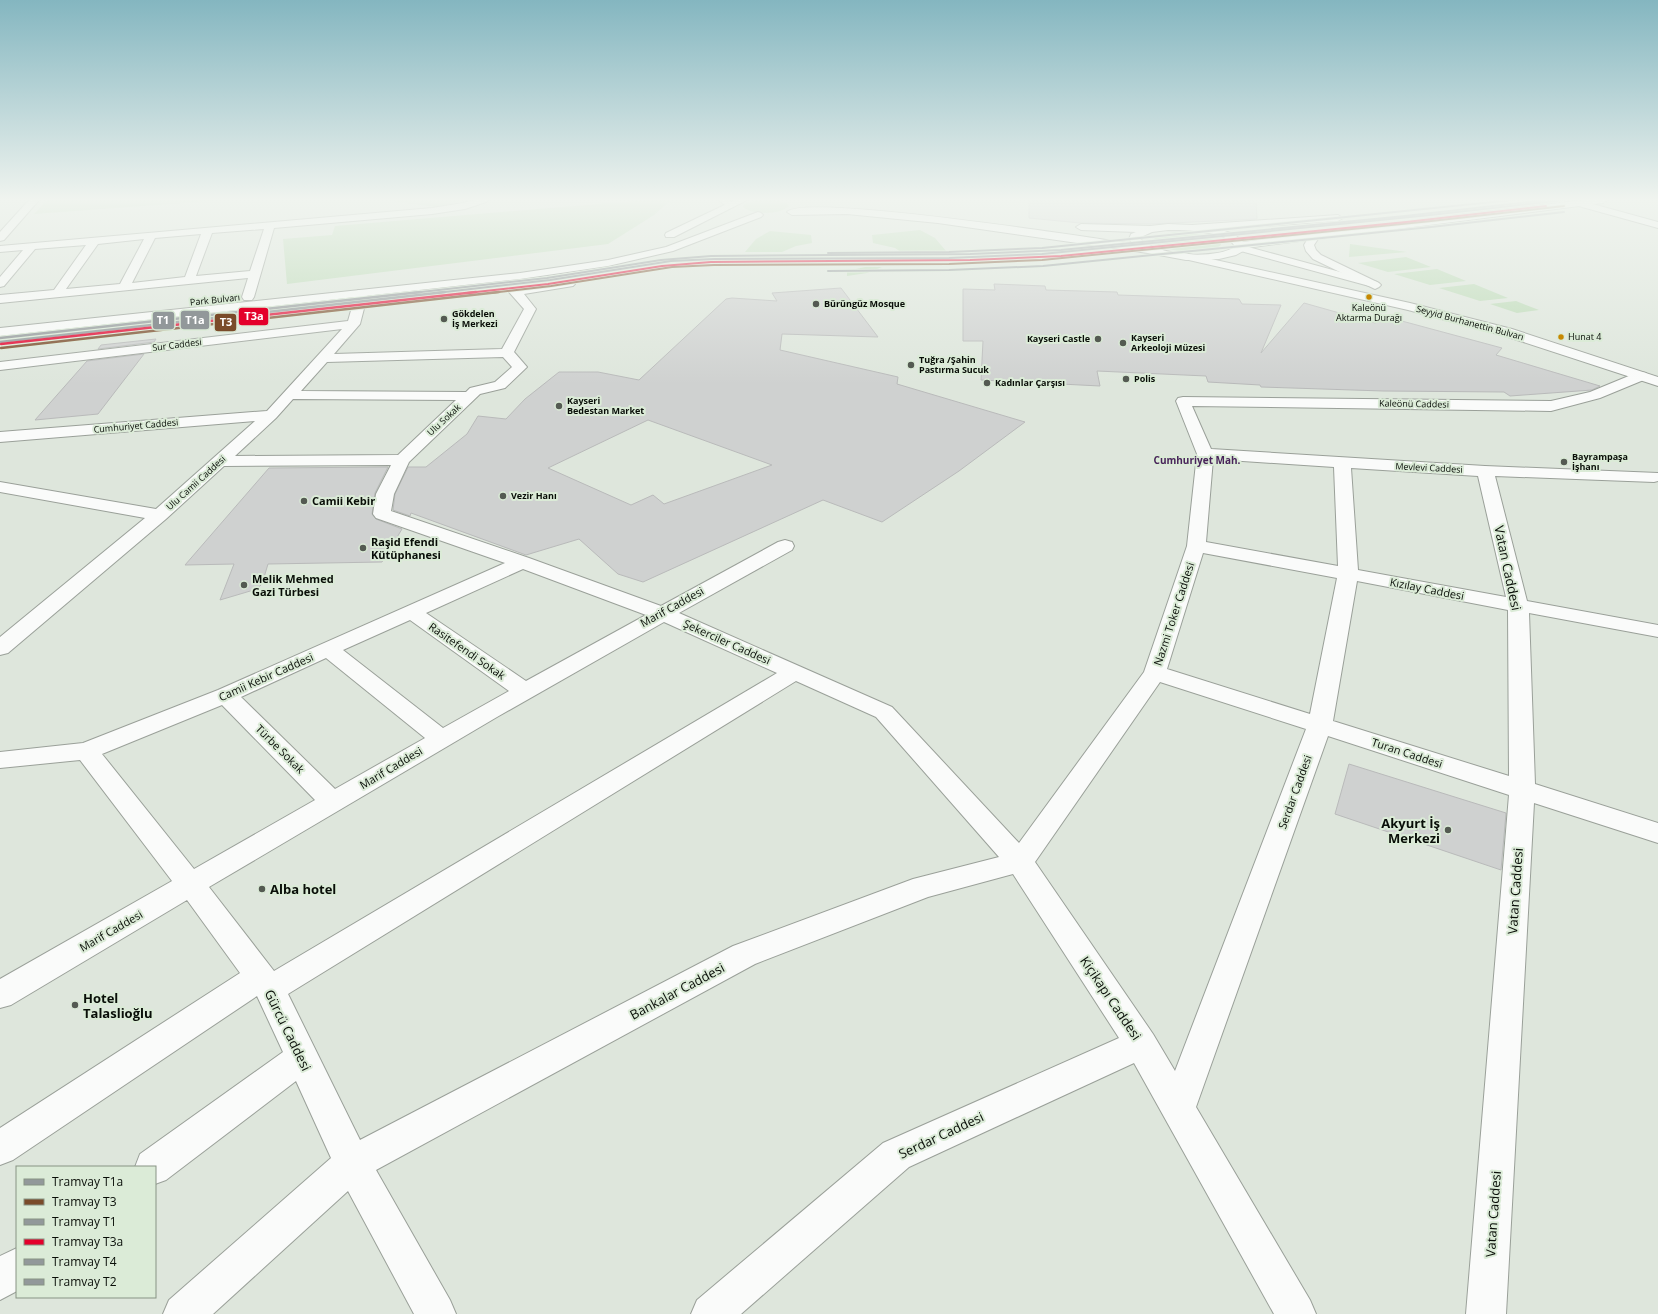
<svg xmlns="http://www.w3.org/2000/svg" width="1658" height="1314" font-family="'Open Sans',sans-serif">
<style>
.green{fill:#bcdab6}
.building{fill:#cfd1d0;stroke:#b9baba;fill-rule:evenodd}
.lines{fill:none;stroke-linecap:round;stroke-linejoin:round}
.minor-casing{stroke:#9aa099;stroke-width:2}
.major-casing{stroke:#9aa099;stroke-width:2}
.highway-casing{stroke:#9aa099;stroke-width:2}
.minor{fill:#fafbfa;fill-rule:evenodd}
.major{fill:#fafbfa;fill-rule:evenodd}
.highway{fill:#fafbfa;fill-rule:evenodd}
.tram-1-far1-casing{stroke:#dbebd7;stroke-width:3.5}
.tram-1-casing{stroke:#dbebd7;stroke-width:4.5}
.tram-2-far1-casing{stroke:#dbebd7;stroke-width:3.5}
.tram-2-casing{stroke:#dbebd7;stroke-width:4.5}
.tram-3-far1-casing{stroke:#dbebd7;stroke-width:3.5}
.tram-3-casing{stroke:#dbebd7;stroke-width:4.5}
.tram-4-far1-casing{stroke:#dbebd7;stroke-width:3.5}
.tram-4-casing{stroke:#dbebd7;stroke-width:4.5}
.tram-5-casing{stroke:#dbebd7;stroke-width:3.5}
.tram-6-casing{stroke:#dbebd7;stroke-width:3.5}
.tram-1-far1{stroke:#92989a;stroke-width:2}
.tram-1{stroke:#92989a;stroke-width:2.5}
.tram-2-far1{stroke:#7a4b2a;stroke-width:2}
.tram-2{stroke:#7a4b2a;stroke-width:2.5}
.tram-3-far1{stroke:#92989a;stroke-width:2}
.tram-3{stroke:#92989a;stroke-width:2.5}
.tram-4-far1{stroke:#e4002b;stroke-width:2}
.tram-4{stroke:#e4002b;stroke-width:2.5}
.tram-5{stroke:#92989a;stroke-width:2}
.tram-6{stroke:#92989a;stroke-width:2}
.bus-dot{fill:#c78802;stroke:#dbebd7;stroke-width:1.5}
.poi-dot{fill:#545a52;stroke:#dbebd7;stroke-width:1.5}
.labels{text-anchor:middle;stroke-width:4;stroke-linejoin:round;paint-order:stroke}
.far-street-label{font-size:9px;fill:#090e08;stroke:#dbebd7}
.far-poi-label{font-size:9px;font-weight:bold;fill:#090e08;stroke:#dbebd7;text-anchor:start}
.far-bus-label{font-size:9px;fill:#090e08;stroke:#dbebd7}
.far-neighbourhood-label{font-size:10px;font-weight:bold;fill:#48235a;stroke:#dbebd7}
.poi-label{font-size:11px;font-weight:bold;fill:#090e08;stroke:#dbebd7;text-anchor:start}
.street-label{font-size:11px;fill:#090e08;stroke:#dbebd7}
.near-street-label{font-size:13px;fill:#090e08;stroke:#dbebd7}
.near-poi-label{font-size:13px;font-weight:bold;fill:#090e08;stroke:#dbebd7;text-anchor:start}
.line-badge{stroke:#dbebd7;stroke-width:1.5}
.badge-label{font-size:11px;text-anchor:middle;font-weight:bold;fill:#fff}
</style>
<rect width="100%" height="100%" fill="#dee6dc"/>
<!-- green -->
<path class="green" d="M 47,200 L 225,200 L 34,214 Z
M 383,200 L 465,200 L 436,207 Z
M 646,200 L 671,200 L 654,215 L 608,244 L 287,284 L 283,239 L 332,235 L 335,226 Z
M 767,200 C 774,200 785,200 789,206 C 780,215 752,215 743,207 L 744,204 L 753,201 Z
M 920,230 L 935,238 L 947,252 L 901,252 L 895,248 L 873,243 L 872,235 Z
M 770,231 L 811,235 L 812,243 L 796,246 L 782,252 L 745,252 L 756,239 Z
M 1175,232 L 1202,235 L 1220,241 L 1221,245 C 1210,256 1161,253 1153,240 L 1158,235 Z
M 1350,244 L 1407,252 L 1349,257 Z
M 1406,257 L 1431,267 L 1388,272 L 1358,263 Z
M 865,267 L 882,267 L 867,273 L 847,276 L 847,271 Z
M 1437,269 L 1466,281 L 1430,285 L 1394,274 Z
M 1474,284 L 1508,298 L 1480,301 L 1439,288 Z
M 1516,301 L 1539,310 L 1517,313 L 1490,304 Z"/>
<!-- building -->
<path class="building" d="M 1029,200 L 1256,200 L 1257,219 L 1150,224 L 1080,223 L 1029,218 Z
M 994,284 L 1045,286 L 1046,290 L 1117,292 L 1118,295 L 1239,299 L 1242,304 L 1281,305 L 1261,353 L 1304,303 L 1375,323 L 1387,317 L 1502,348 L 1496,355 L 1600,386 L 1592,390 L 1510,396 L 1504,392 L 1383,391 L 1261,387 L 1260,385 L 1208,382 L 1206,376 L 1097,371 L 1100,386 L 981,380 L 983,341 L 963,341 L 963,289 L 995,290 Z
M 841,288 L 878,337 L 782,334 L 780,350 L 898,377 L 897,384 L 1025,422 L 959,471 L 882,522 L 823,500 L 643,582 L 618,574 L 579,539 L 526,555 L 411,513 L 410,516 L 393,510 L 395,494 L 408,467 L 426,467 L 467,434 L 478,416 L 506,419 L 525,399 L 559,372 L 598,372 L 639,380 L 726,299 L 732,298 L 777,301 L 772,293 ZM 648,420 L 772,465 L 664,504 L 653,495 L 631,505 L 548,468 Z
M 156,339 L 154,342 L 98,349 L 101,345 Z
M 144,354 L 98,414 L 35,420 L 87,361 Z
M 388,467 L 375,493 L 372,514 L 376,519 L 402,529 L 382,562 L 268,564 L 262,584 L 257,589 L 220,600 L 234,564 L 185,565 L 269,468 Z
M 1349,764 L 1506,813 L 1501,870 L 1335,814 Z"/>
<g class="lines">
<defs>
<path id="minor" d="M 29,200 L 39,200 L 4,240 L 0,241 L 0,232 Z
M 475,200 L 488,200 L 486,202 L 465,209 L 432,214 L 274,228 L 254,297 L 252,300 L 244,300 L 242,297 L 248,278 L 0,303 L 0,295 L 54,290 L 86,245 L 35,249 L 4,286 L 0,287 L 0,277 L 23,250 L 0,252 L 0,246 L 432,208 L 463,203 ZM 264,229 L 250,271 L 196,276 L 212,233 ZM 201,234 L 185,277 L 132,283 L 155,238 ZM 144,239 L 120,284 L 66,289 L 98,244 Z
M 1578,200 L 1658,222 L 1658,228 L 1575,205 L 1573,203 Z
M 569,281 L 573,282 L 575,284 L 573,286 L 524,294 L 536,309 L 514,352 L 527,367 L 505,388 L 480,394 L 409,462 L 394,494 L 391,511 L 529,558 L 661,606 L 778,542 L 785,540 L 792,542 L 794,546 L 792,550 L 679,613 L 892,707 L 1019,843 L 1144,672 L 1187,546 L 1197,454 L 1176,401 L 1178,398 L 1183,397 L 1551,401 L 1590,392 L 1636,373 L 1641,372 L 1646,373 L 1648,376 L 1646,379 L 1600,398 L 1551,411 L 1192,406 L 1211,449 L 1485,466 L 1658,473 L 1658,481 L 1654,482 L 1495,476 L 1527,601 L 1658,625 L 1658,637 L 1529,613 L 1535,784 L 1658,823 L 1658,843 L 1534,803 L 1506,1314 L 1466,1314 L 1509,795 L 1328,736 L 1196,1107 L 1310,1300 L 1316,1314 L 1274,1314 L 1134,1063 L 909,1167 L 741,1314 L 691,1314 L 697,1300 L 883,1143 L 1119,1038 L 1013,874 L 928,897 L 755,964 L 376,1170 L 450,1300 L 456,1314 L 414,1314 L 348,1191 L 213,1314 L 163,1314 L 169,1300 L 331,1158 L 296,1081 L 166,1180 L 155,1184 L 155,1167 L 135,1167 L 140,1154 L 283,1052 L 257,996 L 13,1160 L 0,1165 L 0,1128 L 240,973 L 187,900 L 11,1005 L 0,1008 L 0,979 L 172,881 L 80,760 L 0,768 L 0,752 L 83,743 L 218,690 L 505,563 L 376,518 L 373,514 L 376,494 L 391,465 L 224,466 L 166,519 L 8,653 L 0,655 L 0,637 L 145,518 L 0,492 L 0,482 L 156,509 L 255,421 L 0,442 L 0,432 L 267,411 L 342,329 L 0,370 L 0,362 L 348,321 L 356,293 L 358,290 L 366,290 L 368,293 L 360,324 L 334,354 L 502,349 L 524,309 L 509,292 L 511,289 ZM 503,357 L 512,367 L 495,382 L 470,388 L 466,392 L 301,391 L 327,362 ZM 293,399 L 456,400 L 398,455 L 235,456 L 276,418 ZM 1213,459 L 1334,467 L 1338,566 L 1206,542 ZM 1351,468 L 1478,476 L 1506,597 L 1358,570 ZM 1203,553 L 1337,578 L 1310,714 L 1167,669 ZM 523,569 L 646,615 L 526,681 L 426,613 ZM 1357,581 L 1508,610 L 1509,776 L 1333,721 ZM 410,620 L 509,691 L 443,728 L 343,650 ZM 664,622 L 777,673 L 274,971 L 209,887 L 497,717 ZM 326,658 L 425,738 L 335,789 L 241,697 ZM 796,681 L 876,717 L 999,857 L 913,879 L 733,946 L 360,1140 L 288,994 ZM 1160,682 L 1306,729 L 1175,1071 L 1153,1034 L 1035,862 ZM 222,705 L 315,800 L 194,869 L 102,754 Z
M 17,1248 L 17,1291 L 0,1300 L 0,1256 Z"/>
<path id="major" d="M 719,200 L 729,200 L 735,205 L 733,207 L 727,207 Z
M 1241,245 L 1377,282 L 1379,284 L 1377,286 L 1373,287 L 1237,250 L 1236,248 L 1237,246 Z
M 1184,253 L 1410,303 L 1512,329 L 1658,377 L 1658,386 L 1502,335 L 1408,310 L 1180,258 L 1179,256 L 1180,254 Z"/>
<path id="highway" d="M 735,200 L 747,200 L 674,237 L 666,237 L 665,235 L 666,233 Z
M 1583,200 L 1608,200 L 1603,203 L 1318,239 L 1314,245 L 1316,250 L 1321,255 L 1379,283 L 1381,285 L 1379,287 L 1375,289 L 1313,259 L 1306,251 L 1304,245 L 1307,240 L 1246,248 L 1245,250 L 1236,255 L 1219,259 L 1186,260 L 1148,253 L 938,223 L 847,214 L 792,215 L 787,212 C 805,193 1092,238 1133,244 L 1129,239 L 1131,234 L 1136,232 L 1081,230 L 1076,227 L 1081,224 L 1150,226 L 1168,224 L 1192,225 L 1338,215 L 1343,218 L 1338,221 L 1218,229 L 1234,234 L 1243,242 L 1310,233 L 1315,231 L 1319,232 ZM 1168,230 C 1184,230 1228,230 1235,247 C 1213,260 1158,256 1139,238 L 1152,232 Z
M 758,212 L 761,213 L 763,215 L 761,217 L 673,251 L 608,266 L 520,279 L 0,336 L 0,328 L 520,273 L 608,260 L 666,247 Z"/>
</defs>
<!-- minor casing -->
<use href="#minor" class="minor-casing"/>
<!-- major casing -->
<use href="#major" class="major-casing"/>
<!-- highway casing -->
<use href="#highway" class="highway-casing"/>
<!-- minor -->
<use href="#minor" class="minor"/>
<!-- major -->
<use href="#major" class="major"/>
<!-- highway -->
<use href="#highway" class="highway"/>
<defs>
<path id="tram-1-far1" d="M 436,293 L 550,280 L 671,261 L 714,259 L 949,258 L 1042,254 L 1430,215 L 1563,200"/>
<path id="tram-1" d="M 0,342 L 445,292"/>
<path id="tram-2-far1" d="M 490,293 L 551,286 L 672,267 L 714,265 L 949,264 L 1042,260 L 1431,221 L 1564,206"/>
<path id="tram-2" d="M 1,348 L 499,292"/>
<path id="tram-3-far1" d="M 412,293 L 547,278 L 661,260 L 711,256 L 970,254 L 1061,250 L 1405,216 L 1545,200"/>
<path id="tram-3" d="M 0,338 L 421,292"/>
<path id="tram-4-far1" d="M 467,293 L 548,284 L 662,266 L 711,262 L 970,260 L 1061,256 L 1406,222 L 1546,206"/>
<path id="tram-4" d="M 1,344 L 476,292"/>
<path id="tram-5" d="M 828,253 L 949,252 L 1042,248 L 1512,200"/>
<path id="tram-6" d="M 828,271 L 949,270 L 1043,266 L 1431,227 L 1564,212"/>
</defs>
<!-- tram-1-far1 casing -->
<use href="#tram-1-far1" class="tram-1-far1-casing"/>
<!-- tram-1 casing -->
<use href="#tram-1" class="tram-1-casing"/>
<!-- tram-2-far1 casing -->
<use href="#tram-2-far1" class="tram-2-far1-casing"/>
<!-- tram-2 casing -->
<use href="#tram-2" class="tram-2-casing"/>
<!-- tram-3-far1 casing -->
<use href="#tram-3-far1" class="tram-3-far1-casing"/>
<!-- tram-3 casing -->
<use href="#tram-3" class="tram-3-casing"/>
<!-- tram-4-far1 casing -->
<use href="#tram-4-far1" class="tram-4-far1-casing"/>
<!-- tram-4 casing -->
<use href="#tram-4" class="tram-4-casing"/>
<!-- tram-5 casing -->
<use href="#tram-5" class="tram-5-casing"/>
<!-- tram-6 casing -->
<use href="#tram-6" class="tram-6-casing"/>
<!-- tram-1-far1 -->
<use href="#tram-1-far1" class="tram-1-far1"/>
<!-- tram-1 -->
<use href="#tram-1" class="tram-1"/>
<!-- tram-2-far1 -->
<use href="#tram-2-far1" class="tram-2-far1"/>
<!-- tram-2 -->
<use href="#tram-2" class="tram-2"/>
<!-- tram-3-far1 -->
<use href="#tram-3-far1" class="tram-3-far1"/>
<!-- tram-3 -->
<use href="#tram-3" class="tram-3"/>
<!-- tram-4-far1 -->
<use href="#tram-4-far1" class="tram-4-far1"/>
<!-- tram-4 -->
<use href="#tram-4" class="tram-4"/>
<!-- tram-5 -->
<use href="#tram-5" class="tram-5"/>
<!-- tram-6 -->
<use href="#tram-6" class="tram-6"/>
</g>
<!-- sky -->
<linearGradient id="sky" x2="0" y2="1"><stop stop-color="#84b6c0"/><stop offset="0.52" stop-color="#f0f4ef"/><stop offset="1" stop-color="#f0f4ef" stop-opacity="0"/></linearGradient>
<rect width="1658" height="384" fill="url(#sky)"/>
<!-- markers -->
<g class="bus-dot">
<circle cx="1369" cy="297" r="3.5"/>
<circle cx="1561" cy="337" r="3.5"/>
</g>
<g class="poi-dot">
<circle cx="816" cy="304" r="4"/>
<circle cx="444" cy="319" r="4"/>
<circle cx="1098" cy="339" r="4"/>
<circle cx="1123" cy="343" r="4"/>
<circle cx="911" cy="365" r="4"/>
<circle cx="1126" cy="379" r="4"/>
<circle cx="987" cy="383" r="4"/>
<circle cx="559" cy="406" r="4"/>
<circle cx="1564" cy="462" r="4"/>
<circle cx="503" cy="496" r="4"/>
<circle cx="304" cy="501" r="4"/>
<circle cx="363" cy="548" r="4"/>
<circle cx="244" cy="585" r="4"/>
<circle cx="1448" cy="830" r="4"/>
<circle cx="262" cy="889" r="4"/>
<circle cx="75" cy="1005" r="4"/>
</g>
<g class="labels">
<!-- far-street labels -->
<g class="far-street-label">
<text transform="translate(215 300) rotate(-6)" y="3">Park Bulvarı</text>
<text transform="translate(1470 323) rotate(15)" y="3">Seyyid Burhanettin Bulvarı</text>
<text transform="translate(177 345) rotate(-7)" y="3">Sur Caddesi</text>
<text transform="translate(1414 404) rotate(1)" y="3">Kaleönü Caddesi</text>
<text transform="translate(444 420) rotate(-43)" y="3">Ulu Sokak</text>
<text transform="translate(136 426) rotate(-5)" y="3">Cumhuriyet Caddesi</text>
<text transform="translate(1429 468) rotate(3)" y="3">Mevlevi Caddesi</text>
<text transform="translate(196 483) rotate(-42)" y="3">Ulu Camii Caddesi</text>
</g>
<!-- far-poi labels -->
<g class="far-poi-label">
<text x="824" y="307">Bürüngüz Mosque</text>
<text x="452" y="317">Gökdelen<tspan x="452" dy="10">İş Merkezi</tspan></text>
<text x="1131" y="341">Kayseri<tspan x="1131" dy="10">Arkeoloji Müzesi</tspan></text>
<text x="1090" y="342" text-anchor="end">Kayseri Castle</text>
<text x="919" y="363">Tuğra /Şahin<tspan x="919" dy="10">Pastırma Sucuk</tspan></text>
<text x="1134" y="382">Polis</text>
<text x="995" y="386">Kadınlar Çarşısı</text>
<text x="567" y="404">Kayseri<tspan x="567" dy="10">Bedestan Market</tspan></text>
<text x="1572" y="460">Bayrampaşa<tspan x="1572" dy="10">İşhanı</tspan></text>
<text x="511" y="499">Vezir Hanı</text>
</g>
<!-- far-bus labels -->
<g class="far-bus-label">
<text x="1369" y="311">Kaleönü<tspan x="1369" dy="10">Aktarma Durağı</tspan></text>
<text x="1568" y="340" text-anchor="start">Hunat 4</text>
</g>
<!-- far-neighbourhood labels -->
<g class="far-neighbourhood-label">
<text x="1197" y="464">Cumhuriyet Mah.</text>
</g>
<!-- poi labels -->
<g class="poi-label">
<text x="312" y="505">Camii Kebir</text>
<text x="371" y="546">Raşid Efendi<tspan x="371" dy="13">Kütüphanesi</tspan></text>
<text x="252" y="583">Melik Mehmed<tspan x="252" dy="13">Gazi Türbesi</tspan></text>
</g>
<!-- street labels -->
<g class="street-label">
<text transform="translate(1427 589) rotate(11)" y="4">Kızılay Caddesi</text>
<text transform="translate(672 607) rotate(-29)" y="4">Marif Caddesi</text>
<text transform="translate(1174 614) rotate(-72)" y="4">Nazmi Toker Caddesi</text>
<text transform="translate(727 642) rotate(24)" y="4">Şekerciler Caddesi</text>
<text transform="translate(467 651) rotate(35)" y="4">Rasitefendi Sokak</text>
<text transform="translate(266 677) rotate(-24)" y="4">Camii Kebir Caddesi</text>
<text transform="translate(280 749) rotate(45)" y="4">Türbe Sokak</text>
<text transform="translate(1407 753) rotate(18)" y="4">Turan Caddesi</text>
<text transform="translate(391 768) rotate(-31)" y="4">Marif Caddesi</text>
<text transform="translate(1295 792) rotate(-70)" y="4">Serdar Caddesi</text>
<text transform="translate(111 931) rotate(-30)" y="4">Marif Caddesi</text>
</g>
<!-- near-street labels -->
<g class="near-street-label">
<text transform="translate(1508 568) rotate(78)" y="5">Vatan Caddesi</text>
<text transform="translate(1515 891) rotate(-86)" y="5">Vatan Caddesi</text>
<text transform="translate(677 991) rotate(-28)" y="5">Bankalar Caddesi</text>
<text transform="translate(1111 998) rotate(56)" y="5">Kiçikapı Caddesi</text>
<text transform="translate(288 1030) rotate(64)" y="5">Gürcü Caddesi</text>
<text transform="translate(941 1135) rotate(-25)" y="5">Serdar Caddesi</text>
<text transform="translate(1493 1214) rotate(-86)" y="5">Vatan Caddesi</text>
</g>
<!-- near-poi labels -->
<g class="near-poi-label">
<text x="1440" y="828" text-anchor="end">Akyurt İş<tspan x="1440" dy="15">Merkezi</tspan></text>
<text x="270" y="894">Alba hotel</text>
<text x="83" y="1003">Hotel<tspan x="83" dy="15">Talaslioğlu</tspan></text>
</g>
</g>
<g class="line-badge">
<rect x="238" y="307" width="31" height="19" rx="4" fill="#e4002b"/>
<rect x="180" y="310" width="30" height="20" rx="4" fill="#92989a"/>
<rect x="152" y="311" width="23" height="19" rx="4" fill="#92989a"/>
<rect x="214" y="313" width="23" height="19" rx="4" fill="#7a4b2a"/>
</g>
<g class="badge-label">
<text x="254" y="320">T3a</text>
<text x="195" y="324">T1a</text>
<text x="163" y="324">T1</text>
<text x="226" y="326">T3</text>
</g>
<!-- legend -->
<rect x="16" y="1166" width="140" height="132" fill="#dbebd7" stroke="#879384"/>
<rect x="24" y="1179" width="20" height="6" fill="#92989a" stroke="#879384"/>
<text x="52" y="1186" font-size="12" fill="#090e08">Tramvay T1a</text>
<rect x="24" y="1199" width="20" height="6" fill="#7a4b2a" stroke="#879384"/>
<text x="52" y="1206" font-size="12" fill="#090e08">Tramvay T3</text>
<rect x="24" y="1219" width="20" height="6" fill="#92989a" stroke="#879384"/>
<text x="52" y="1226" font-size="12" fill="#090e08">Tramvay T1</text>
<rect x="24" y="1239" width="20" height="6" fill="#e4002b" stroke="#879384"/>
<text x="52" y="1246" font-size="12" fill="#090e08">Tramvay T3a</text>
<rect x="24" y="1259" width="20" height="6" fill="#92989a" stroke="#879384"/>
<text x="52" y="1266" font-size="12" fill="#090e08">Tramvay T4</text>
<rect x="24" y="1279" width="20" height="6" fill="#92989a" stroke="#879384"/>
<text x="52" y="1286" font-size="12" fill="#090e08">Tramvay T2</text>
</svg>
